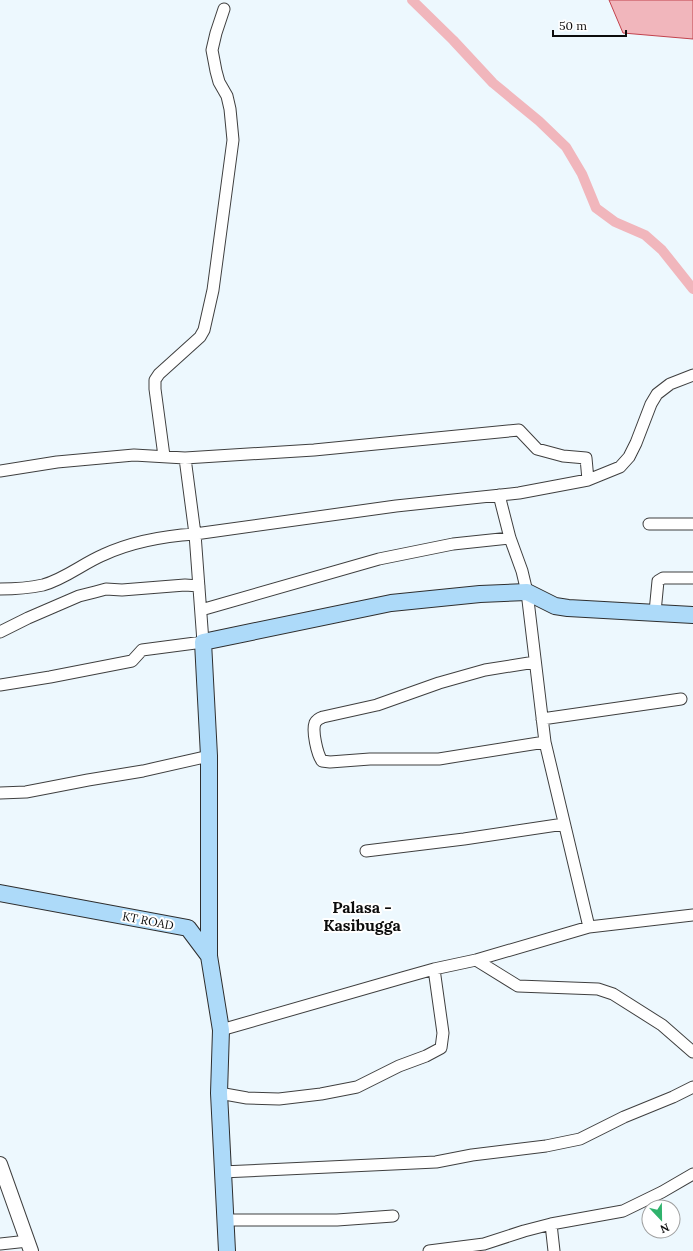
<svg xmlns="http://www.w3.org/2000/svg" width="693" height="1251" font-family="Lora,serif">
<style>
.water{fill:#f1b6bc;stroke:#c2424d}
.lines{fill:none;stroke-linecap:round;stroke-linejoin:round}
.canal{stroke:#f1b6bc;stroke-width:10}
.minor-casing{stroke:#3f3f3f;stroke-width:13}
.tertiary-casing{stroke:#3f3f3f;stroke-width:16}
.secondary-casing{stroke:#2e2e2e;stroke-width:18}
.minor{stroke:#fff;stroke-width:11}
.tertiary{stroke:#fff;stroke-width:14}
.secondary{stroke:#addaf9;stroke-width:16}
.labels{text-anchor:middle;stroke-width:4;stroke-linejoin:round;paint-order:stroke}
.street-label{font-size:12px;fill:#0c0c0c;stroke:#fff}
.district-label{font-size:16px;font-weight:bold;fill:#0c0c0c;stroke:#fff}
</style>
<rect width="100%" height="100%" fill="#edf8fe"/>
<!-- water -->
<path class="water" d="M 609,0 L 693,0 L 693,39 L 623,33 Z"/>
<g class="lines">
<!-- canal -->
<path class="canal" d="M 412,0 L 453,40 L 493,83 L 539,121 L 566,147 L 582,174 L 596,208 L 615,222 L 645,235 L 662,250 L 693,289"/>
<defs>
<path id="minor" d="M 164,456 L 155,389 L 155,380 L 159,374 L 200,337 L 204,330 L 213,290 L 233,140 L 230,109 L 227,96 L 219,82 L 216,71 L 212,50 L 216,33 L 224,9
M 0,471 L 57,462 L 134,455 L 185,458 L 314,450 L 519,430 L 537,449 L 563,456 L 586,458 L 588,480
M 499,495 L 510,538 L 522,571 L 527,592 L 545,742 L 589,927
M 649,524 L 693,524
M 0,589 C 14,589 29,588 43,585 C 65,579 82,564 103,555 C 131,542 164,536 195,534 L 396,506 L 519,493 L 588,480 L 620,467 L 629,457 L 636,443 L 651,404 L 657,394 L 670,384 L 693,375
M 201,610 L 379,559 L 453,544 L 510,538
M 655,612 L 658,581 L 663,578 L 693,578
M 0,632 L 28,618 L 79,596 L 95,592 L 106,589 L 122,590 L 185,585 L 199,586
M 535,662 L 485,670 L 439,683 L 377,705 L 323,717 C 320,718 317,719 315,723 C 312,731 317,754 322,761 L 330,762 L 370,759 L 439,759 L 545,742
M 0,685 L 50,677 L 132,661 L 142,650 L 203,642 L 195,534 L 185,458
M 542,719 L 681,699
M 0,793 L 26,792 L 52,787 L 88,780 L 143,771 L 209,756
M 366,851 L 464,839 L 564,824
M 476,960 L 518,986 L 598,989 L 613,994 L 662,1025 L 693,1052
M 221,1030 L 402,978 L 434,969 L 476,960 L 589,927 L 693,915
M 219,1093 L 247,1098 L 279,1099 L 321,1094 L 357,1087 L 399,1066 L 426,1056 L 441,1048 L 443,1033 L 434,969
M 222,1172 L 436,1162 L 472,1155 L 546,1146 L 580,1139 L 624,1117 L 673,1097 L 693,1087
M 225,1220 L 337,1220 L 393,1216
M 551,1224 L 554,1251
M 0,1244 L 28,1241
M 429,1251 L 484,1244 L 524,1231 L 551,1224 L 623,1211 L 662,1192 L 693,1174"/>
<path id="tertiary" d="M 0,1164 L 31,1251"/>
<path id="secondary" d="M 0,893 L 188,928 L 209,956 L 221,1030 L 219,1093 L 227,1251
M 209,956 L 209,756 L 203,642 L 391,603 L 480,594 L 527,592 L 555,606 L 568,608 L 693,615"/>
</defs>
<!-- minor casing -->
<use href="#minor" class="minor-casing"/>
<!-- tertiary casing -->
<use href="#tertiary" class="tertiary-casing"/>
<!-- secondary casing -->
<use href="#secondary" class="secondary-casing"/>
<!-- minor -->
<use href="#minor" class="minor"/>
<!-- tertiary -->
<use href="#tertiary" class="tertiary"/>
<!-- secondary -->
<use href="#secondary" class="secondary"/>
</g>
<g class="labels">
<!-- street labels -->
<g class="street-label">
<text transform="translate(148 921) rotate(11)" y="4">KT ROAD</text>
</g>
<!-- district labels -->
<g class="district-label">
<text x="362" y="913">Palasa -<tspan x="362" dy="18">Kasibugga</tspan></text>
</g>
</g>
<!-- north arrow -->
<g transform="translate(661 1219) rotate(158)"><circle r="19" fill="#ffffff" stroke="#9e9e9e"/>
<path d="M0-3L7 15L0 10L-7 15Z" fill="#2fb26c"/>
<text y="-6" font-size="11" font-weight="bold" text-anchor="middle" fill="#0c0c0c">N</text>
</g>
<!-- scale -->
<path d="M553 30v6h73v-6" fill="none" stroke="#0c0c0c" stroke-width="2"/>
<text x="559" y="30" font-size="12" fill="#0c0c0c" stroke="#ffffff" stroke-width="3" paint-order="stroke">50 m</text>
</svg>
